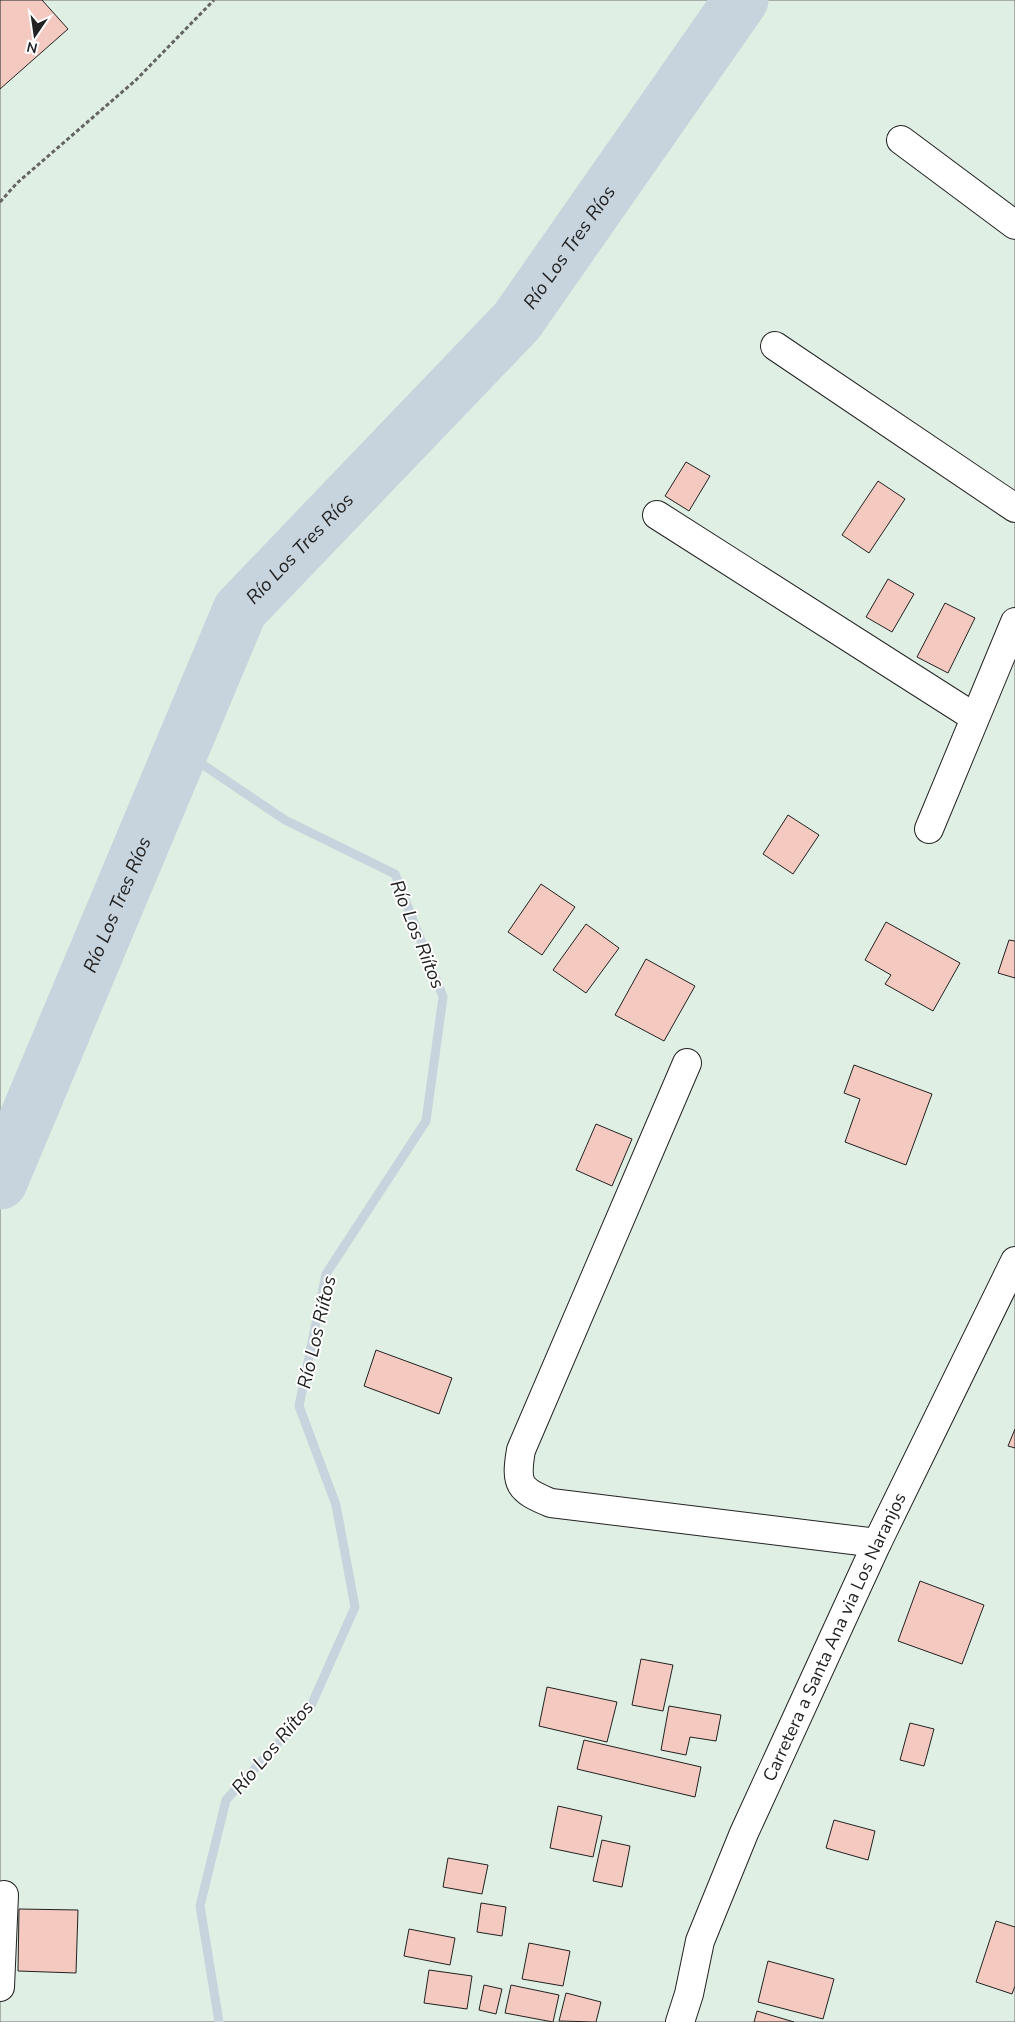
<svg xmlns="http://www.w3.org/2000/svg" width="1015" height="2022" font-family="'Nunito Sans',sans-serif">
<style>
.green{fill:#e0efe3;stroke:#6f6f6f}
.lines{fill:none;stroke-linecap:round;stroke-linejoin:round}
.stream{stroke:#c7d3dd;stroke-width:9}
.river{stroke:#c7d3dd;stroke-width:55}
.building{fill:#f3c9c0;stroke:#222}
.street-casing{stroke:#222;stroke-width:30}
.secondary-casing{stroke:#222;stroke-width:30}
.path{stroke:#646464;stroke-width:3;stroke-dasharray:4 2.5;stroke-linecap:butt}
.street{stroke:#fff;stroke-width:28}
.secondary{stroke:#fff;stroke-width:28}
.labels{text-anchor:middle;stroke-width:4;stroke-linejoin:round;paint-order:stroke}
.street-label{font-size:18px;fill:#222;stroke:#fff}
.water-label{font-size:19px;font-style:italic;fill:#222;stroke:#fff}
</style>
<rect width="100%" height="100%" fill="#fff"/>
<!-- green -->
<path class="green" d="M 0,0 L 1015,0 L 1015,2022 L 0,2022 Z"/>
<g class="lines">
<!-- stream -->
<path class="stream" d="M 181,750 L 285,820 L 395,874 L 443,997 L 426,1121 L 326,1274 L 299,1406 L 336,1505 L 355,1607 L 310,1708 L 226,1800 L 200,1906 L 219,2022"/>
<!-- river -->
<path class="river" id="s1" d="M 0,1182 L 240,610 L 517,321 L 741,0"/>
</g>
<!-- building -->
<path class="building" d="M 0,0 L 42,0 L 68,29 L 0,89 Z
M 686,462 L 710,476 L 689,511 L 665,496 Z
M 878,481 L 905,499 L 869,553 L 842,535 Z
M 888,579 L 914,594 L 892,632 L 866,617 Z
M 945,603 L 975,618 L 948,673 L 917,657 Z
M 788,815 L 819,835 L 793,874 L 763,854 Z
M 541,884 L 575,907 L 542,955 L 508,932 Z
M 886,922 L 960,963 L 933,1011 L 885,984 L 891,975 L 865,960 Z
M 586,924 L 619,948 L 586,993 L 553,970 Z
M 1009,940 L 1015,941 L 1015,978 L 998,973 Z
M 646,959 L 695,986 L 664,1041 L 615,1015 Z
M 854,1065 L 932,1094 L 906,1165 L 845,1142 L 860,1099 L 844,1093 Z
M 596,1124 L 632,1139 L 612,1186 L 576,1170 Z
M 376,1350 L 452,1378 L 439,1414 L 364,1386 Z
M 1015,1429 L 1015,1448 L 1008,1446 Z
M 920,1581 L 984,1605 L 962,1664 L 898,1641 Z
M 641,1659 L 673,1665 L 663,1711 L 632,1705 Z
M 547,1687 L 617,1702 L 607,1742 L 539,1726 Z
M 669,1706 L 721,1715 L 716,1741 L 690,1737 L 686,1755 L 661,1750 Z
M 910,1723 L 934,1729 L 924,1766 L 900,1760 Z
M 584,1740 L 701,1767 L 695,1797 L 577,1769 Z
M 558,1806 L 602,1816 L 593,1857 L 550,1848 Z
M 834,1820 L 875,1831 L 868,1860 L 826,1848 Z
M 602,1840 L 630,1846 L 622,1887 L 593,1881 Z
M 448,1858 L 488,1865 L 482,1894 L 443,1887 Z
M 481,1903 L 506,1907 L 502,1936 L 477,1932 Z
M 19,1909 L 78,1910 L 76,1973 L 18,1971 Z
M 996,1921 L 1015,1927 L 1015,1986 L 1012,1994 L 976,1982 Z
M 409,1929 L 455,1938 L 450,1965 L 404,1956 Z
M 529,1943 L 570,1951 L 563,1986 L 522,1979 Z
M 768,1961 L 834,1979 L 823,2019 L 758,2002 Z
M 429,1970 L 472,1976 L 467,2009 L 424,2003 Z
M 484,1985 L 502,1989 L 496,2014 L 479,2010 Z
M 511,1985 L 559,1995 L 553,2022 L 505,2013 Z
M 566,1993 L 601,2002 L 596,2022 L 559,2021 Z
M 757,2011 L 794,2022 L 754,2022 Z"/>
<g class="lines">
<defs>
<path id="street" d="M 901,140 L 1015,225
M 775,346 L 1015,508
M 657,515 L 974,717
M 929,829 L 1015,622
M 687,1063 L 521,1450 C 515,1485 519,1490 551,1503 L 877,1543
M 0,1987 L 4,1895"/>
<g id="secondary">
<path id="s2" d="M 680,2022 L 689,1994 L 700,1941 L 744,1833 L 877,1543 L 1015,1261"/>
</g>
</defs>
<!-- street casing -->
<use href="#street" class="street-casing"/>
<!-- secondary casing -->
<use href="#secondary" class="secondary-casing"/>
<!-- path -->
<path class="path" d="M 0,202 L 17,183 L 136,80 L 214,0"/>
<!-- street -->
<use href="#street" class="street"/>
<!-- secondary -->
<use href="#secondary" class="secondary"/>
</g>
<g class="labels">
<!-- street labels -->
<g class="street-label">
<text dy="6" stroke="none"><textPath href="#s2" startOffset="416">Carretera a Santa Ana via Los Naranjos</textPath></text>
</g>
<!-- water labels -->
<g class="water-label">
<text dy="7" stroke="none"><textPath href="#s1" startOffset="1111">Río Los Tres Ríos</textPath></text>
<text dy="7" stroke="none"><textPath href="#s1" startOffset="706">Río Los Tres Ríos</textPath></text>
<text dy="7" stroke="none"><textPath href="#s1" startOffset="301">Río Los Tres Ríos</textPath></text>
<text transform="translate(418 934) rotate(68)" y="7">Río Los Riítos</text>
<text transform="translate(316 1332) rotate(-77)" y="7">Río Los Riítos</text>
<text transform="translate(272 1747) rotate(-50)" y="7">Río Los Riítos</text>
</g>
</g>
<!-- north arrow -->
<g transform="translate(35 35) rotate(193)" stroke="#ffffff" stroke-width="4" paint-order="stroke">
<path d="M0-4L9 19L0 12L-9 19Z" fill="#222222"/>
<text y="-8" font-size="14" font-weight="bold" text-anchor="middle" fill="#222222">N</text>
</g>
</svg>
